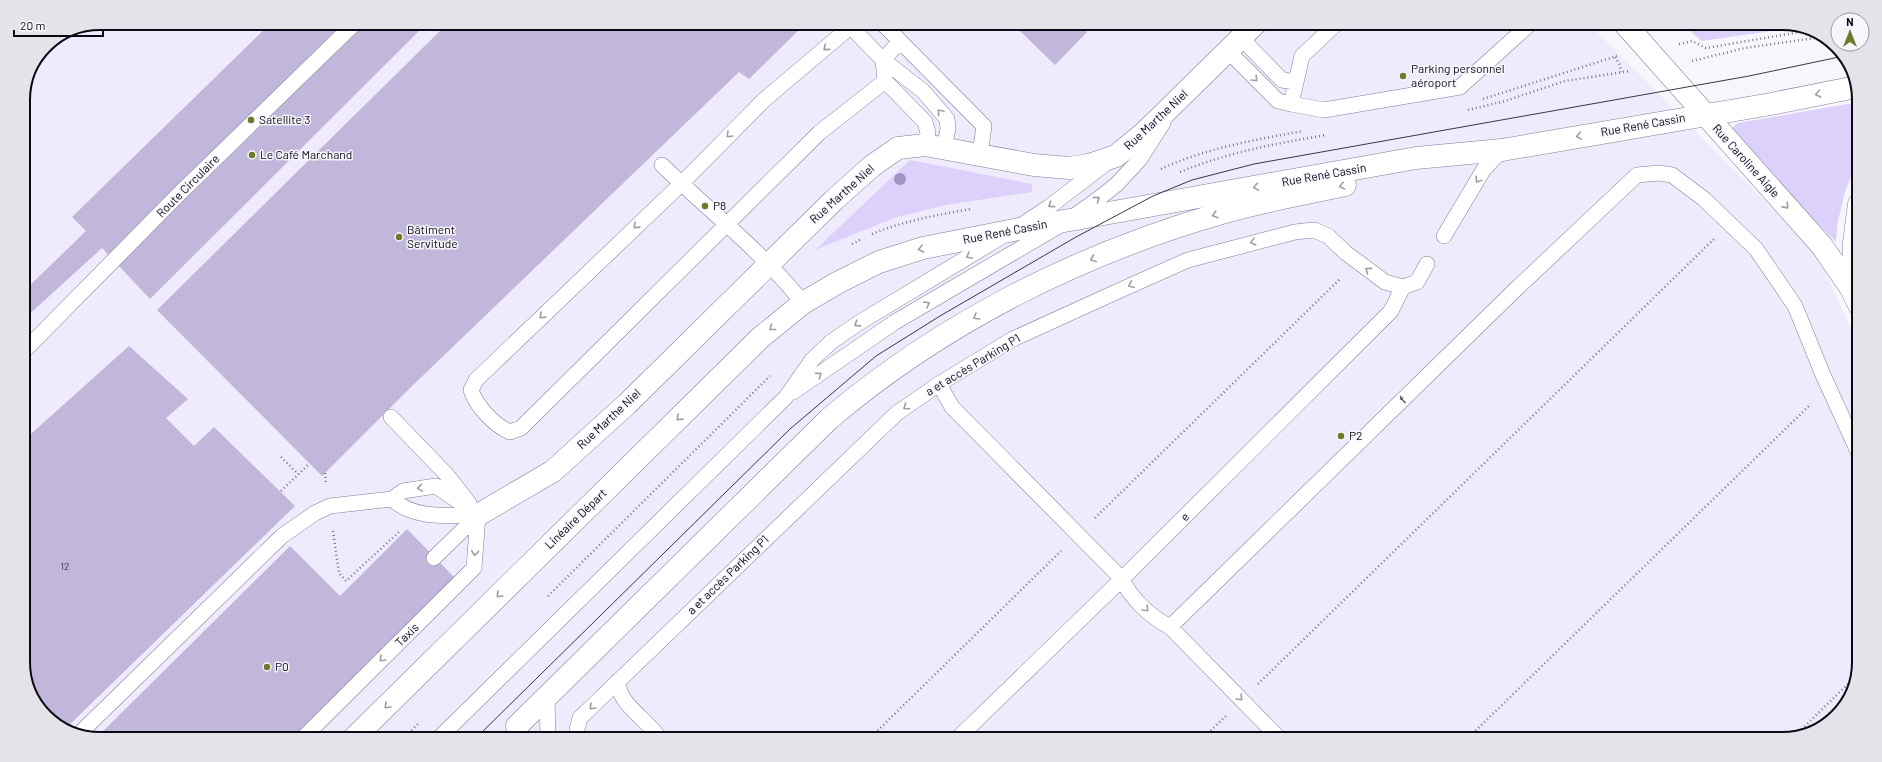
<svg xmlns="http://www.w3.org/2000/svg" width="1882" height="762" font-family="Barlow,sans-serif">
<style>
.built{fill:#efebfc}
.green{fill:#dcd1fb}
.building{fill:#c1b7da}
.lines{fill:none;stroke-linecap:round;stroke-linejoin:round}
.service-casing{stroke:#847b9b;stroke-width:16}
.minor-casing{stroke:#847b9b;stroke-width:23}
.tertiary-casing{stroke:#847b9b;stroke-width:23}
.path{stroke:#7b7881;stroke-width:2.5;stroke-dasharray:1 3;stroke-linecap:butt}
.service{stroke:#fff;stroke-width:15}
.minor{stroke:#fff;stroke-width:22}
.tertiary{stroke:#fff;stroke-width:22}
.tram{stroke:#3a3741;stroke-width:1}
.tree{fill:#a393c2}
.oneway{stroke:#9e9da1}
.poi-dot{fill:#6d7a27;stroke:#f8f6fd;stroke-width:1.5}
.labels{text-anchor:middle;stroke-width:3;stroke-linejoin:round;paint-order:stroke}
.number-label{font-size:10px;fill:#393446}
.poi-label{font-size:12px;fill:#0c0914;stroke:#f8f6fd;text-anchor:start}
.street-label{font-size:12px;fill:#0c0914;stroke:#f8f6fd}
.rim{fill:none;stroke:#0c0914;stroke-width:2}
</style>
<rect width="100%" height="100%" fill="#f8f6fd"/>
<!-- built -->
<path class="built" d="M 100,23 L 1588,23 L 1816,252 L 1859,346 L 1859,662 L 1853,691 L 1825,726 L 1782,739 L 100,739 L 71,733 L 39,709 L 23,667 L 23,95 L 46,45 L 71,29 Z"/>
<!-- green -->
<path class="green" d="M 1680,23 L 1782,23 L 1800,27 L 1702,41 Z
M 1859,102 L 1859,156 L 1845,192 L 1838,221 L 1836,242 L 1742,146 L 1733,131 L 1733,127 L 1738,123 Z
M 910,160 L 1032,184 L 1032,192 L 946,205 L 897,217 L 815,250 Z"/>
<!-- building -->
<path class="building" d="M 271,23 L 427,23 L 150,299 L 102,248 L 23,320 L 23,292 L 86,231 L 72,217 Z
M 448,23 L 806,23 L 749,79 L 739,72 L 411,387 L 322,476 L 157,310 Z
M 1012,23 L 1078,23 L 1087,32 L 1055,65 Z
M 129,346 L 188,399 L 166,418 L 194,446 L 214,427 L 295,506 L 65,729 L 36,702 L 23,667 L 23,441 Z
M 407,529 L 455,578 L 294,739 L 96,738 L 290,546 L 340,596 Z"/>
<g class="lines">
<defs>
<path id="service" d="M 855,23 L 764,100 L 681,184 L 476,380 L 471,390 C 476,406 495,426 510,432 L 521,428 L 819,133 L 885,81 L 883,60 L 900,41
M 882,23 L 984,126 L 980,154
M 1337,23 L 1302,56 L 1291,104 L 1324,110 L 1460,87 L 1531,23
M 851,27 L 883,60 L 923,91 L 947,119 L 948,129 L 944,148
M 1241,38 L 1282,80 L 1295,82
M 1228,51 L 1278,101 L 1291,104
M 885,81 L 925,122 L 928,133 L 925,145
M 662,165 C 708,210 764,253 803,303
M 1020,226 L 1049,207 L 1105,164
M 1444,236 L 1484,169 L 1502,150
M 1403,287 L 1417,282 L 1427,264
M 23,352 L 179,194 L 355,23
M 939,384 L 952,407 L 1122,579 C 1131,599 1151,617 1170,627 L 1280,739
M 793,392 L 895,322 L 1069,220 L 1102,196 L 1117,184 L 1140,159 L 1163,123
M 391,417 L 446,474 L 469,503
M 392,499 C 415,520 448,515 478,515
M 434,558 L 478,515
M 1170,627 L 1515,290 L 1637,175 L 1659,173 L 1672,175 L 1704,199 L 1756,249 L 1795,306 L 1823,375 L 1859,454
M 618,681 C 618,705 648,719 660,739
M 547,697 L 548,739
M 78,735 L 282,536 L 315,513 L 330,506 L 392,499 L 403,491 L 436,486 L 478,515
M 302,739 L 474,568 L 478,515
M 438,739 L 786,397 L 812,360 L 831,342 L 857,324 L 1001,237
M 577,739 L 577,729 L 580,718 L 897,413 L 939,384 L 1013,339 L 1125,288 L 1188,260 L 1295,232 L 1314,230 L 1328,236 L 1346,253 L 1385,282 L 1403,287
M 957,739 L 1122,579 L 1391,311 L 1403,287"/>
<path id="minor" d="M 1624,23 L 1822,246 L 1852,290 L 1859,305
M 1852,290 L 1854,243 L 1859,204
M 478,515 L 553,471 L 627,404 L 834,200 L 872,166 L 898,148 L 925,145 L 1034,165 L 1069,168 L 1089,165 L 1116,156 L 1144,133 L 1256,23
M 517,726 L 829,419 C 942,323 1079,254 1222,213 C 1262,201 1304,194 1345,185
M 353,739 L 760,338 L 803,303 L 837,283 L 879,262 L 923,248 L 1014,230 L 1416,158 L 1502,150"/>
<path id="tertiary" d="M 1502,150 L 1771,104 L 1856,87"/>
</defs>
<!-- service casing -->
<use href="#service" class="service-casing"/>
<!-- minor casing -->
<use href="#minor" class="minor-casing"/>
<!-- tertiary casing -->
<use href="#tertiary" class="tertiary-casing"/>
<!-- path -->
<path class="path" d="M 1679,44 L 1692,41 L 1706,48 L 1812,30
M 1615,57 L 1620,65 L 1621,72
M 1692,61 L 1745,48 L 1822,37
M 1483,99 L 1617,56
M 1468,110 L 1505,101 L 1565,81 L 1630,71
M 1161,169 C 1206,148 1254,140 1303,131
M 1180,172 C 1229,152 1274,144 1326,135
M 872,234 C 903,221 937,215 971,209
M 852,244 L 862,239
M 281,457 L 298,474
M 325,473 L 326,484
M 281,491 L 309,464
M 1095,518 L 1341,278
M 333,531 L 339,573 L 346,581 L 400,531
M 548,596 L 770,376
M 1258,684 L 1714,239
M 51,718 L 52,717
M 1796,735 L 1856,676
M 403,739 L 420,722
M 869,739 L 1061,551
M 1202,739 L 1226,716
M 1467,739 L 1811,404"/>
<!-- service -->
<use href="#service" class="service"/>
<!-- minor -->
<use href="#minor" class="minor"/>
<!-- tertiary -->
<use href="#tertiary" class="tertiary"/>
<!-- tram -->
<path class="tram" d="M 475,739 L 790,429 L 876,356 L 940,316 L 1076,237 L 1153,196 L 1192,180 L 1254,164 L 1749,76 L 1844,56"/>
</g>
<!-- trees -->
<circle class="tree" cx="900" cy="179" r="6"/>
<!-- one-way arrows -->
<defs><path id="oneway-chevron" d="M-2-3.5L2.5 0L-2 3.5" fill="none" stroke-width="1.6" stroke-linecap="round" stroke-linejoin="round"/></defs>
<g class="oneway">
<use href="#oneway-chevron" transform="translate(826 48) rotate(140)"/>
<use href="#oneway-chevron" transform="translate(1255 79) rotate(46)"/>
<use href="#oneway-chevron" transform="translate(1818 94) rotate(169)"/>
<use href="#oneway-chevron" transform="translate(940 112) rotate(-130)"/>
<use href="#oneway-chevron" transform="translate(729 135) rotate(135)"/>
<use href="#oneway-chevron" transform="translate(1579 136) rotate(170)"/>
<use href="#oneway-chevron" transform="translate(1478 180) rotate(123)"/>
<use href="#oneway-chevron" transform="translate(1342 186) rotate(168)"/>
<use href="#oneway-chevron" transform="translate(1256 187) rotate(170)"/>
<use href="#oneway-chevron" transform="translate(1097 199) rotate(-36)"/>
<use href="#oneway-chevron" transform="translate(1051 205) rotate(144)"/>
<use href="#oneway-chevron" transform="translate(1786 206) rotate(48)"/>
<use href="#oneway-chevron" transform="translate(1215 215) rotate(162)"/>
<use href="#oneway-chevron" transform="translate(636 226) rotate(136)"/>
<use href="#oneway-chevron" transform="translate(1253 242) rotate(166)"/>
<use href="#oneway-chevron" transform="translate(921 249) rotate(166)"/>
<use href="#oneway-chevron" transform="translate(969 256) rotate(150)"/>
<use href="#oneway-chevron" transform="translate(1093 259) rotate(157)"/>
<use href="#oneway-chevron" transform="translate(1368 270) rotate(-143)"/>
<use href="#oneway-chevron" transform="translate(1131 285) rotate(157)"/>
<use href="#oneway-chevron" transform="translate(927 304) rotate(-31)"/>
<use href="#oneway-chevron" transform="translate(542 316) rotate(136)"/>
<use href="#oneway-chevron" transform="translate(976 317) rotate(150)"/>
<use href="#oneway-chevron" transform="translate(857 324) rotate(147)"/>
<use href="#oneway-chevron" transform="translate(772 328) rotate(142)"/>
<use href="#oneway-chevron" transform="translate(819 375) rotate(-34)"/>
<use href="#oneway-chevron" transform="translate(906 407) rotate(145)"/>
<use href="#oneway-chevron" transform="translate(679 418) rotate(136)"/>
<use href="#oneway-chevron" transform="translate(420 488) rotate(171)"/>
<use href="#oneway-chevron" transform="translate(475 553) rotate(94)"/>
<use href="#oneway-chevron" transform="translate(499 595) rotate(135)"/>
<use href="#oneway-chevron" transform="translate(1146 609) rotate(46)"/>
<use href="#oneway-chevron" transform="translate(382 659) rotate(135)"/>
<use href="#oneway-chevron" transform="translate(1240 698) rotate(46)"/>
<use href="#oneway-chevron" transform="translate(387 706) rotate(135)"/>
<use href="#oneway-chevron" transform="translate(592 707) rotate(135)"/>
</g>
<!-- markers -->
<g class="poi-dot">
<circle cx="1403" cy="76" r="4"/>
<circle cx="251" cy="120" r="4"/>
<circle cx="252" cy="155" r="4"/>
<circle cx="705" cy="206" r="4"/>
<circle cx="399" cy="237" r="4"/>
<circle cx="1341" cy="436" r="4"/>
<circle cx="267" cy="667" r="4"/>
</g>
<g class="labels">
<!-- number labels -->
<g class="number-label">
<text x="65" y="570">12</text>
</g>
<!-- poi labels -->
<g class="poi-label">
<text x="1411" y="73">Parking personnel<tspan x="1411" dy="14">aéroport</tspan></text>
<text x="259" y="124">Satellite 3</text>
<text x="260" y="159">Le Café Marchand</text>
<text x="713" y="210">P8</text>
<text x="407" y="234">Bâtiment<tspan x="407" dy="14">Servitude</tspan></text>
<text x="1349" y="440">P2</text>
<text x="275" y="671">P0</text>
</g>
<!-- street labels -->
<g class="street-label">
<text transform="translate(1156 120) rotate(-43)" y="4">Rue Marthe Niel</text>
<text transform="translate(1643 125) rotate(-10)" y="4">Rue René Cassin</text>
<text transform="translate(1746 161) rotate(48)" y="4">Rue Caroline Aigle</text>
<text transform="translate(1324 175) rotate(-10)" y="4">Rue René Cassin</text>
<text transform="translate(188 186) rotate(-45)" y="4">Route Circulaire</text>
<text transform="translate(842 194) rotate(-42)" y="4">Rue Marthe Niel</text>
<text transform="translate(1005 232) rotate(-11)" y="4">Rue René Cassin</text>
<text transform="translate(973 365) rotate(-31)" y="4">a et accès Parking P1</text>
<text transform="translate(1403 400) rotate(-44)" y="4">f</text>
<text transform="translate(609 419) rotate(-43)" y="4">Rue Marthe Niel</text>
<text transform="translate(1185 517) rotate(-45)" y="4">e</text>
<text transform="translate(576 519) rotate(-44)" y="4">Linéaire Départ</text>
<text transform="translate(728 575) rotate(-44)" y="4">a et accès Parking P1</text>
<text transform="translate(407 635) rotate(-45)" y="4">Taxis</text>
</g>
</g>
<!-- crop -->
<path d="M0 0H1882V762H0ZM100 30H1782A70 70 0 0 1 1852 100V662A70 70 0 0 1 1782 732H100A70 70 0 0 1 30 662V100A70 70 0 0 1 100 30Z" fill="#e5e3ea" fill-rule="evenodd"/>
<path class="rim" d="M100 30H1782A70 70 0 0 1 1852 100V662A70 70 0 0 1 1782 732H100A70 70 0 0 1 30 662V100A70 70 0 0 1 100 30Z"/>
<!-- north arrow -->
<g transform="translate(1850 32)"><circle r="19" fill="#f8f6fd" stroke="#9a97a0"/>
<path d="M0-3L7 15L0 10L-7 15Z" fill="#6d7a27"/>
<text y="-6" font-size="11" font-weight="bold" text-anchor="middle" fill="#0c0914">N</text>
</g>
<!-- scale -->
<path d="M14 30v6h89v-6" fill="none" stroke="#0c0914" stroke-width="2"/>
<text x="20" y="30" font-size="12" fill="#0c0914" stroke="#f8f6fd" stroke-width="3" paint-order="stroke">20 m</text>
</svg>
